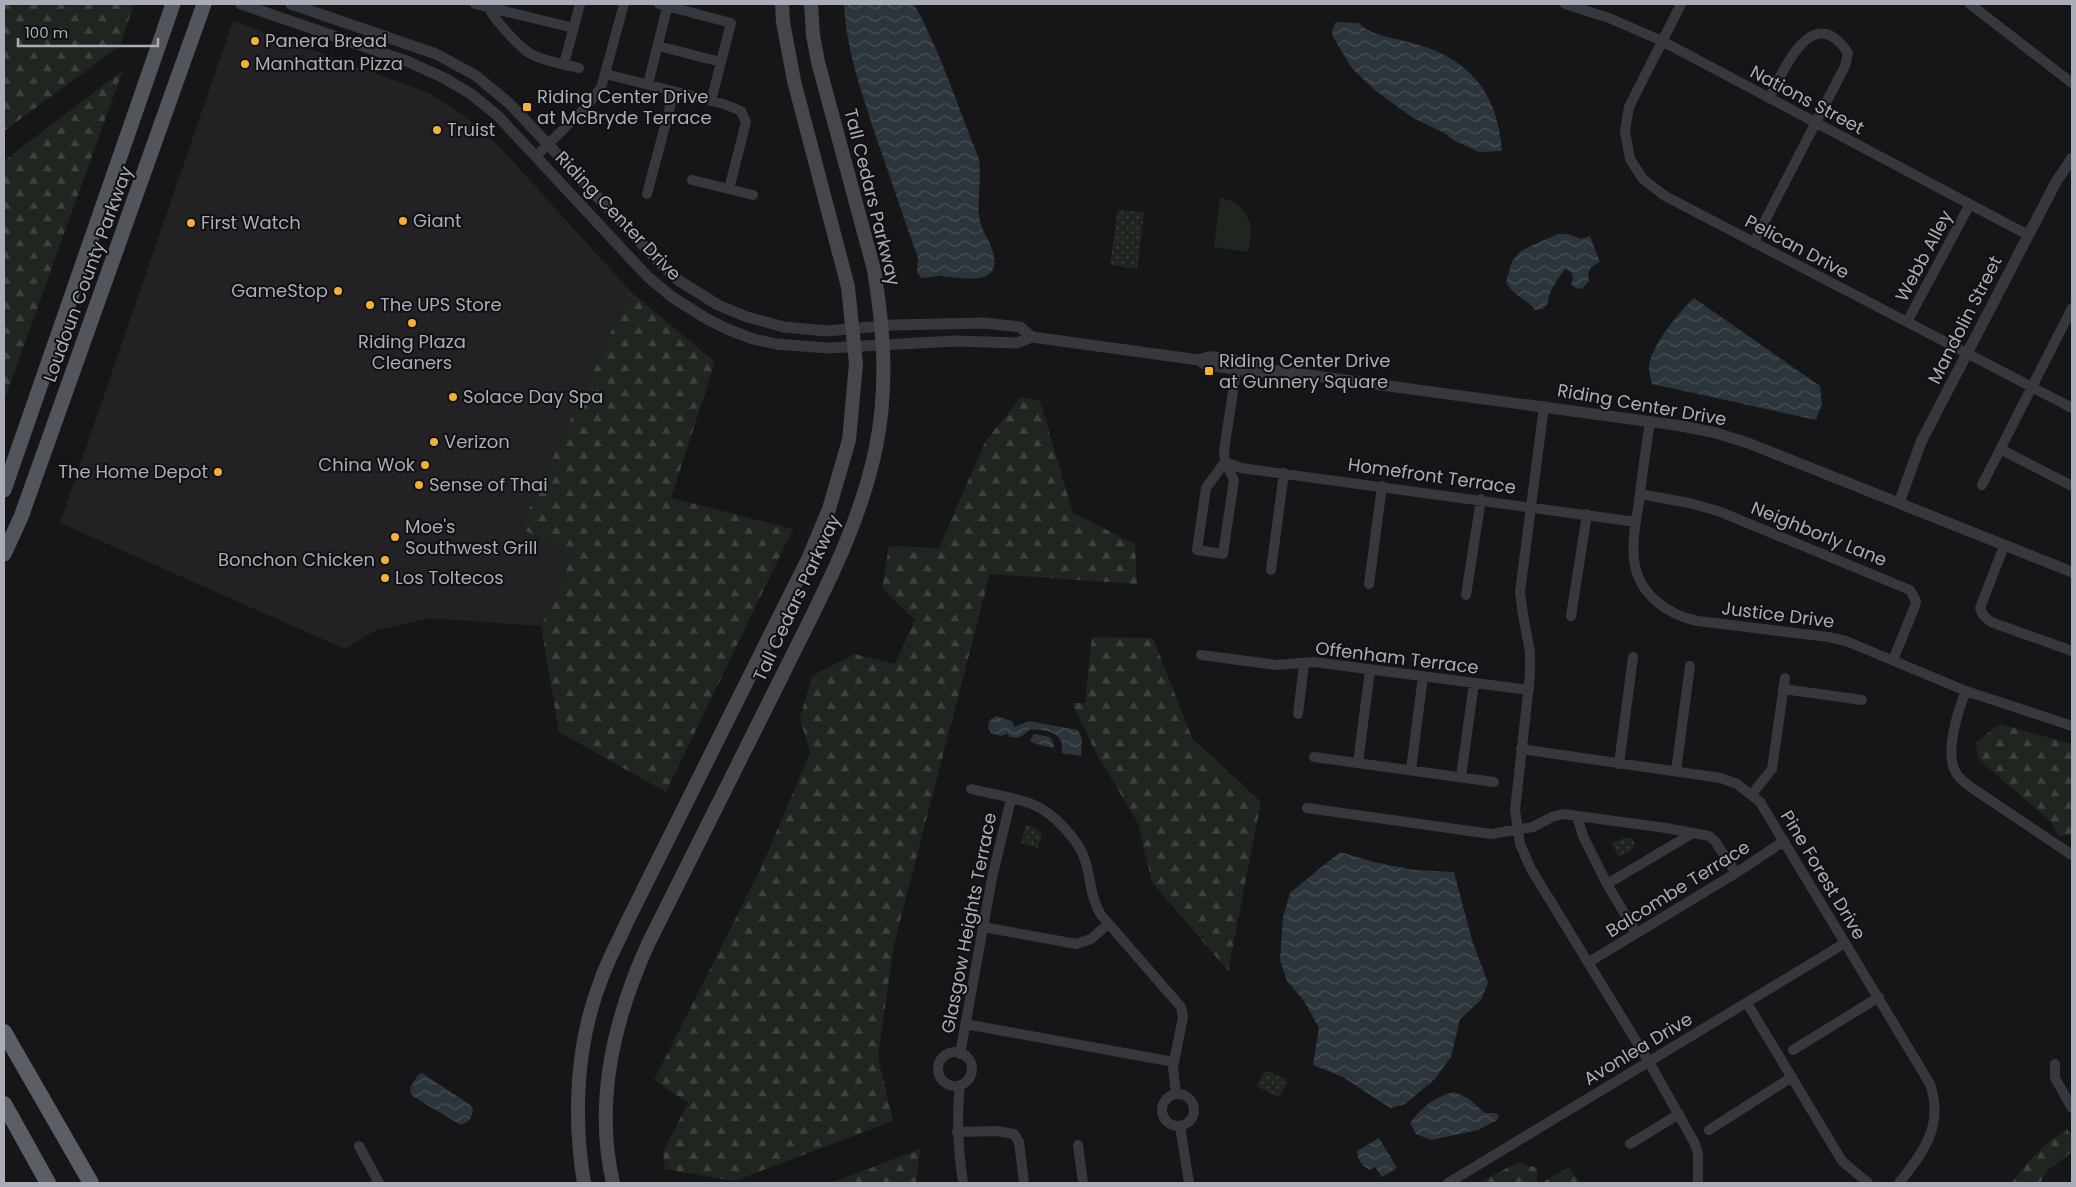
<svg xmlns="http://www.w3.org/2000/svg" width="2076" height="1187" font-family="Poppins,sans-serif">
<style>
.built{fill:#222225}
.forest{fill:url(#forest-firs)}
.park{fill:url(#park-dots)}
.pitch{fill:#1e261f}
.water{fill:url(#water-waves)}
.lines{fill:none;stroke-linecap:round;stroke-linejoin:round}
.minor{stroke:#37383d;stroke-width:10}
.tertiary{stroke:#37383d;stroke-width:11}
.secondary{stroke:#45474d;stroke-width:14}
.primary{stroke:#53555c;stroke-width:15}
.trunk{stroke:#5b5e65;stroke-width:16}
.poi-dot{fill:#f2b134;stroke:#111113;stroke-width:2}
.labels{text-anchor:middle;stroke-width:4;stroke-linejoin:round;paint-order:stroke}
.poi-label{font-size:18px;fill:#a8adb8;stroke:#111113;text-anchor:start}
.street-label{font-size:18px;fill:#a8adb8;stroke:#111113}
</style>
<defs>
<pattern id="forest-firs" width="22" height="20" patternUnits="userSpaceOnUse" patternTransform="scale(1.25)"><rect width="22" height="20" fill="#1e261f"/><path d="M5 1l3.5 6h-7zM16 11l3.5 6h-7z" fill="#3c433d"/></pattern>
<pattern id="park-dots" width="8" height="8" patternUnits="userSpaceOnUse" patternTransform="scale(1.25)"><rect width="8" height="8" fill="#1e261f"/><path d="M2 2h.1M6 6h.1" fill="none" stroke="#3c433d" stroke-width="1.8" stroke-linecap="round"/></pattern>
<pattern id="water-waves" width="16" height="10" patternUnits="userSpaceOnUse" patternTransform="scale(1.25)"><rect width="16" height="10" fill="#2c353c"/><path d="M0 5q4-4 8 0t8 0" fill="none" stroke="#485056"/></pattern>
</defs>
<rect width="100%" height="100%" fill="#161618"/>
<!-- built -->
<path class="built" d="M 233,21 L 429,93 L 463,115 L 499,146 L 630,291 L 520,527 L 573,555 L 541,626 L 431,618 L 374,631 L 345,649 L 60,523 Z"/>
<!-- forest -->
<path class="forest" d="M 4,4 L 134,4 L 120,46 L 4,131 Z
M 123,70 L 4,401 L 4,161 Z
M 630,291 L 715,362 L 671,498 L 793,529 L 666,792 L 559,732 L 541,626 L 573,555 L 520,528 Z
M 1021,397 L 1040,401 L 1073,513 L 1135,544 L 1137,584 L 990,574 L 894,944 L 878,1056 L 893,1121 L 734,1181 L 665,1169 L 663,1152 L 688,1103 L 654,1080 L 761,868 L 810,753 L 800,718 L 812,676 L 854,654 L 895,664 L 915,620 L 882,588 L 889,546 L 939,548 L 985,442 Z
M 1092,637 L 1153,638 L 1192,738 L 1261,802 L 1228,971 L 1152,882 L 1138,823 L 1097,755 L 1072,703 L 1085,703 Z
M 2000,724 L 2072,744 L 2072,837 L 2070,835 L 2058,836 L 2051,822 L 1978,759 L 1976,742 Z
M 2067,1129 L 2072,1136 L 2072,1152 L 2047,1171 L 2040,1183 L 2012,1183 C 2029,1159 2042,1145 2067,1129 Z
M 920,1149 L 916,1183 L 831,1183 Z
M 1519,1162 L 1537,1168 L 1537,1183 L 1478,1183 Z
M 1569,1167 L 1580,1183 L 1544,1183 L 1545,1181 Z"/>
<!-- park -->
<path class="park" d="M 1118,209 L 1144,213 L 1137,269 L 1110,265 Z
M 1026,825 L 1036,828 L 1042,834 L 1038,848 L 1021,843 Z
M 1624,838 L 1633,838 L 1635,845 L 1630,852 L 1618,857 L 1612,843 Z
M 1267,1071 L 1286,1079 L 1287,1083 L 1280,1096 L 1277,1097 L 1258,1087 L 1257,1084 L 1264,1072 Z"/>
<!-- pitch -->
<path class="pitch" d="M 1220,198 C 1234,198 1249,213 1251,227 C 1252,235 1249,244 1248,252 L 1214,247 Z"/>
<!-- water -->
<path class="water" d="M 844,4 L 914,4 C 941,53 958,107 979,159 C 982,179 977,197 979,217 C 981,229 988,238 992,249 C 1005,288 964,278 940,276 C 934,276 928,278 921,278 L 917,272 L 918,258 C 904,220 892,182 879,145 C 864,100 846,51 844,4 Z
M 1339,22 L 1359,23 C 1369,35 1390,37 1404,41 C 1465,55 1497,87 1502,151 L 1479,152 L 1453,140 L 1446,134 L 1413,118 L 1376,91 L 1363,79 L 1351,67 L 1333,37 L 1332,31 L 1335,23 Z
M 1558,234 L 1568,234 L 1581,239 L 1590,236 L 1600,262 C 1590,267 1587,270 1589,281 L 1583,288 L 1578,289 L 1571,285 L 1573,279 L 1572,273 L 1565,269 L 1556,282 L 1549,295 L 1548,303 L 1543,309 L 1535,310 C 1527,298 1512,296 1506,282 L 1512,261 L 1520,252 L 1526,248 Z
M 1694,298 L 1820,386 L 1822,404 L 1816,420 L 1652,384 C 1651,379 1649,373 1649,368 C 1649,348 1679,312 1694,298 Z
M 996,716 L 1012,721 L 1014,727 L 1029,721 L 1078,730 L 1082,738 L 1081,756 L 1062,753 C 1061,751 1062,748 1062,745 C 1060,730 1040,729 1029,730 C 1022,737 1019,739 1010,737 L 1007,733 L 1002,736 L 991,733 L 988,728 L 989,721 Z
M 1034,734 L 1050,737 L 1054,745 L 1053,748 L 1033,743 L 1030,740 Z
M 1340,852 L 1374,862 L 1414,870 L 1454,872 L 1472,940 L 1488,983 L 1481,1000 L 1460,1019 L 1451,1057 L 1435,1079 L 1405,1104 L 1390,1108 L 1343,1077 L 1313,1065 L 1319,1028 L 1304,1001 L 1287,981 L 1280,960 L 1283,917 L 1290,893 Z
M 422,1073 L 469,1104 L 473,1109 C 472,1118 469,1122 461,1125 L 414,1097 L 410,1092 L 411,1086 L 418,1075 Z
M 1454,1092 L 1469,1099 L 1485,1113 L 1495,1113 L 1499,1115 L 1497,1120 L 1478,1130 L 1431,1140 L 1416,1134 L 1410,1123 C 1422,1107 1434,1097 1454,1092 Z
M 1379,1138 L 1397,1168 L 1382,1177 L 1375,1167 L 1369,1170 C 1361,1165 1358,1160 1357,1151 Z"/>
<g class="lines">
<!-- minor -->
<path class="minor" d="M 475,4 L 574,28
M 489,4 L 488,7 C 495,20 520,49 533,55 C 547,62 564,64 579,68
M 659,4 L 731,23 L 711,101
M 1565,4 L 1609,18 L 1662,41 L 2028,235
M 1681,4 L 1629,107 L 1625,131 L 1630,159 L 1643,179 L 1665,196 L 2072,408
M 1970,4 L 2072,83
M 658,46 L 721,62
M 564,64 L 580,4
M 606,74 L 724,104 L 741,111 L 746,122 L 729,189
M 648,84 L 668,4
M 536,156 L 584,109 L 601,88 L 624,4
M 692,180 L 753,195
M 647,194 L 674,92
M 1754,242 L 1845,66 L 1848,53 C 1813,0 1785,68 1769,98
M 1907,322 L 1970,204
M 1544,406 L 1520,592 L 1523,615 L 1530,652 L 1530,675 L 1515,810 L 1520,844 L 1531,869 L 1649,1062 L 1694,1142 L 1698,1153 L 1698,1183
M 1650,422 C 1646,448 1642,475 1639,502 C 1636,521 1632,540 1634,559 C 1637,593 1667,615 1698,621 L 1828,637 L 1846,641 L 1966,691 L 2072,726
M 2000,449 L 2072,486
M 1225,462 L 1241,468 L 1636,522
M 1225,462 L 1206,488 L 1197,550 L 1223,554 L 1234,480 L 1225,462 L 1224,451 L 1237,365
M 1982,485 L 2072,308
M 1640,494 L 1689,503 L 1718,511 L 1910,590 L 1916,601 L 1915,606 L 1893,660
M 2004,546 L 1980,608 L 1983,615 L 1991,622 L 2072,651
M 1271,570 L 1284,473
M 1369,584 L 1382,486
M 1466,595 L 1481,499
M 1571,616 L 1587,514
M 1201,655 L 1277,665 L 1314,662 L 1529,690
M 1783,689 L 1862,700
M 1966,691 C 1958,710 1945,751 1955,771 C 1959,779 1965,783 1972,788 L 2072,855
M 1298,714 L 1304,664
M 1521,749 L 1721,778 L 1737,784 L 1760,802 L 1930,1084 C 1944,1125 1924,1152 1899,1183
M 1314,757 L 1494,782
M 1358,763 L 1370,670
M 1619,764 L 1633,657
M 1411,770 L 1423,676
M 1676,771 L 1690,666
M 1461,777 L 1474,683
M 971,789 C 991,794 1015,797 1034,805 C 1052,812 1080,841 1085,860 C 1091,878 1090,897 1101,915 L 1181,1007 L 1183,1017 L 1173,1067 L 1176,1094
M 1752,794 L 1772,769 L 1785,678
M 1307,808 L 1491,834 L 1533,827 L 1552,817 L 1563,814 L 1666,828 L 1709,836 L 1715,841 L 1736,873
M 1577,816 L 1583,836 L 1607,884 L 1636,933
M 1607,884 L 1693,833
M 983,927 L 1076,944 L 1091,939 L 1108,924
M 1589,962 L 1736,873 L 1784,841
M 1747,1003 L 1842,1161 L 1868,1183
M 965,1024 L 1174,1062
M 1793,1050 L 1879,997
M938 1069a17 17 0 1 1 34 0a17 17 0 1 1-34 0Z
M 960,1054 L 992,878 L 1011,799
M 2055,1064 L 2055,1078 L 2072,1108
M 960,1085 C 956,1119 958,1149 963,1183
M1162 1110a16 16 0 1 1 32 0a16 16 0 1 1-32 0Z
M 1180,1126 L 1189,1183
M 1709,1130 L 1792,1077
M 957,1132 L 997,1131 L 1014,1134 L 1019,1142 L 1024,1183
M 1630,1144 L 1679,1114
M 1078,1145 L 1083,1183
M 359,1146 L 379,1183
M 1448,1183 L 1845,943"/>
<!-- tertiary -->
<path class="tertiary" d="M 241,4 L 409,62 L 444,78 L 471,94 L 498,116 L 647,276 L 672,297 L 707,319 L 727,329 L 753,339 L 776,344 L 828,348 L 955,341 L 1017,343 L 1032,337 L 1199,360 L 1208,357 L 1215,357 L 1267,365 L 1272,370
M 291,4 L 436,54 L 475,75 L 510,104 L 661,264 L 678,280 L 718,305 L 747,317 L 784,327 L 827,331 L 893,325 L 984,323 L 1020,327 L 1032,337
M 1199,360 L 1206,365 L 1264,373 L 1272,370 L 1682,426 L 1716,433 L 1748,443 L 2072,572
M 1899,503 L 1921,442 L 2056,182 L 2072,158"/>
<!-- secondary -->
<path class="secondary" d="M 584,1183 C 573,1116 576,1042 602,977 C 609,958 619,940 627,922 L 808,559 L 829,509 L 849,440 L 856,364 L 848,287 L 794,81 L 783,22 L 782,4
M 613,1183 C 594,1101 614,1019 648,944 C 693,854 738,764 783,674 C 819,601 860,527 876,447 C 888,388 884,330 874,270 L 818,62 L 813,35 L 811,4"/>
<!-- primary -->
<path class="primary" d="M 4,490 L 173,4
M 4,554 L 21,517 L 204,4"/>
<!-- trunk -->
<path class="trunk" d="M 4,1032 L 91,1183
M 4,1104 L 48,1183"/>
</g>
<!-- markers -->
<g class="poi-dot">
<circle cx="255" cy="41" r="5"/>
<circle cx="245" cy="64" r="5"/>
<rect x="522" y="102" width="10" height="10" rx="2.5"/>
<circle cx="437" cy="130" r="5"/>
<circle cx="403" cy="221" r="5"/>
<circle cx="191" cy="223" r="5"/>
<circle cx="338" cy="291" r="5"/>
<circle cx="370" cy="305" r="5"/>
<circle cx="412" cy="323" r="5"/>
<rect x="1204" y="366" width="10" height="10" rx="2.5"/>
<circle cx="453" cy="397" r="5"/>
<circle cx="434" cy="442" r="5"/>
<circle cx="425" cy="465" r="5"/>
<circle cx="218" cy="472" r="5"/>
<circle cx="419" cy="485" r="5"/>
<circle cx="395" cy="537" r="5"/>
<circle cx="385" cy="560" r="5"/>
<circle cx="385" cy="578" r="5"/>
</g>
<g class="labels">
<!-- poi labels -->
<g class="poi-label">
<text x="265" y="47">Panera Bread</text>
<text x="255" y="70">Manhattan Pizza</text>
<text x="537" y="103">Riding Center Drive<tspan x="537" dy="21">at McBryde Terrace</tspan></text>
<text x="447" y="136">Truist</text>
<text x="413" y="227">Giant</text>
<text x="201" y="229">First Watch</text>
<text x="328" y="297" text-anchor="end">GameStop</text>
<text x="380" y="311">The UPS Store</text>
<text x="412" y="348" text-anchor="middle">Riding Plaza<tspan x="412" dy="21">Cleaners</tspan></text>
<text x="1219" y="367">Riding Center Drive<tspan x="1219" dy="21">at Gunnery Square</tspan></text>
<text x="463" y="403">Solace Day Spa</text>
<text x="444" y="448">Verizon</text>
<text x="415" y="471" text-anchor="end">China Wok</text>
<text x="208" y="478" text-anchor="end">The Home Depot</text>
<text x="429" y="491">Sense of Thai</text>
<text x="405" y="533">Moe's<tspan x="405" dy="21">Southwest Grill</tspan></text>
<text x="375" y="566" text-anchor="end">Bonchon Chicken</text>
<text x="395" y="584">Los Toltecos</text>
</g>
<!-- street labels -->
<g class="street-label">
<text transform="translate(1807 100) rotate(28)" y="6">Nations Street</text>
<text transform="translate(872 197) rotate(76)" y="6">Tall Cedars Parkway</text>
<text transform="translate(618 216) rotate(46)" y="6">Riding Center Drive</text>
<text transform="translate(1797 247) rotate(28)" y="6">Pelican Drive</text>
<text transform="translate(1924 256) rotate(-62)" y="6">Webb Alley</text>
<text transform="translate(88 274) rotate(-70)" y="6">Loudoun County Parkway</text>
<text transform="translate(1965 320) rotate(-63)" y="6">Mandolin Street</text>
<text transform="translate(1642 405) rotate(10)" y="6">Riding Center Drive</text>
<text transform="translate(1432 476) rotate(8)" y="6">Homefront Terrace</text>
<text transform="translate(1819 534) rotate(22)" y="6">Neighborly Lane</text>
<text transform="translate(797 598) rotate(-65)" y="6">Tall Cedars Parkway</text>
<text transform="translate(1778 615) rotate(7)" y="6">Justice Drive</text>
<text transform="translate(1397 658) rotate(7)" y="6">Offenham Terrace</text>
<text transform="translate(1823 875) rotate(59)" y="6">Pine Forest Drive</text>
<text transform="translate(1678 889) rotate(-32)" y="6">Balcombe Terrace</text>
<text transform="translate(969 923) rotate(-79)" y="6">Glasgow Heights Terrace</text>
<text transform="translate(1638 1049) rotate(-31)" y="6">Avonlea Drive</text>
</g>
</g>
<!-- border -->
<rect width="2076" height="1187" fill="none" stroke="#a8adb8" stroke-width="10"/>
<!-- scale -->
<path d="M18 38v8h140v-8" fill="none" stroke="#a8adb8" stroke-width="2.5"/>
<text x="25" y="38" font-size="15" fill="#a8adb8" stroke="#111113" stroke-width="4" paint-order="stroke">100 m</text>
</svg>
